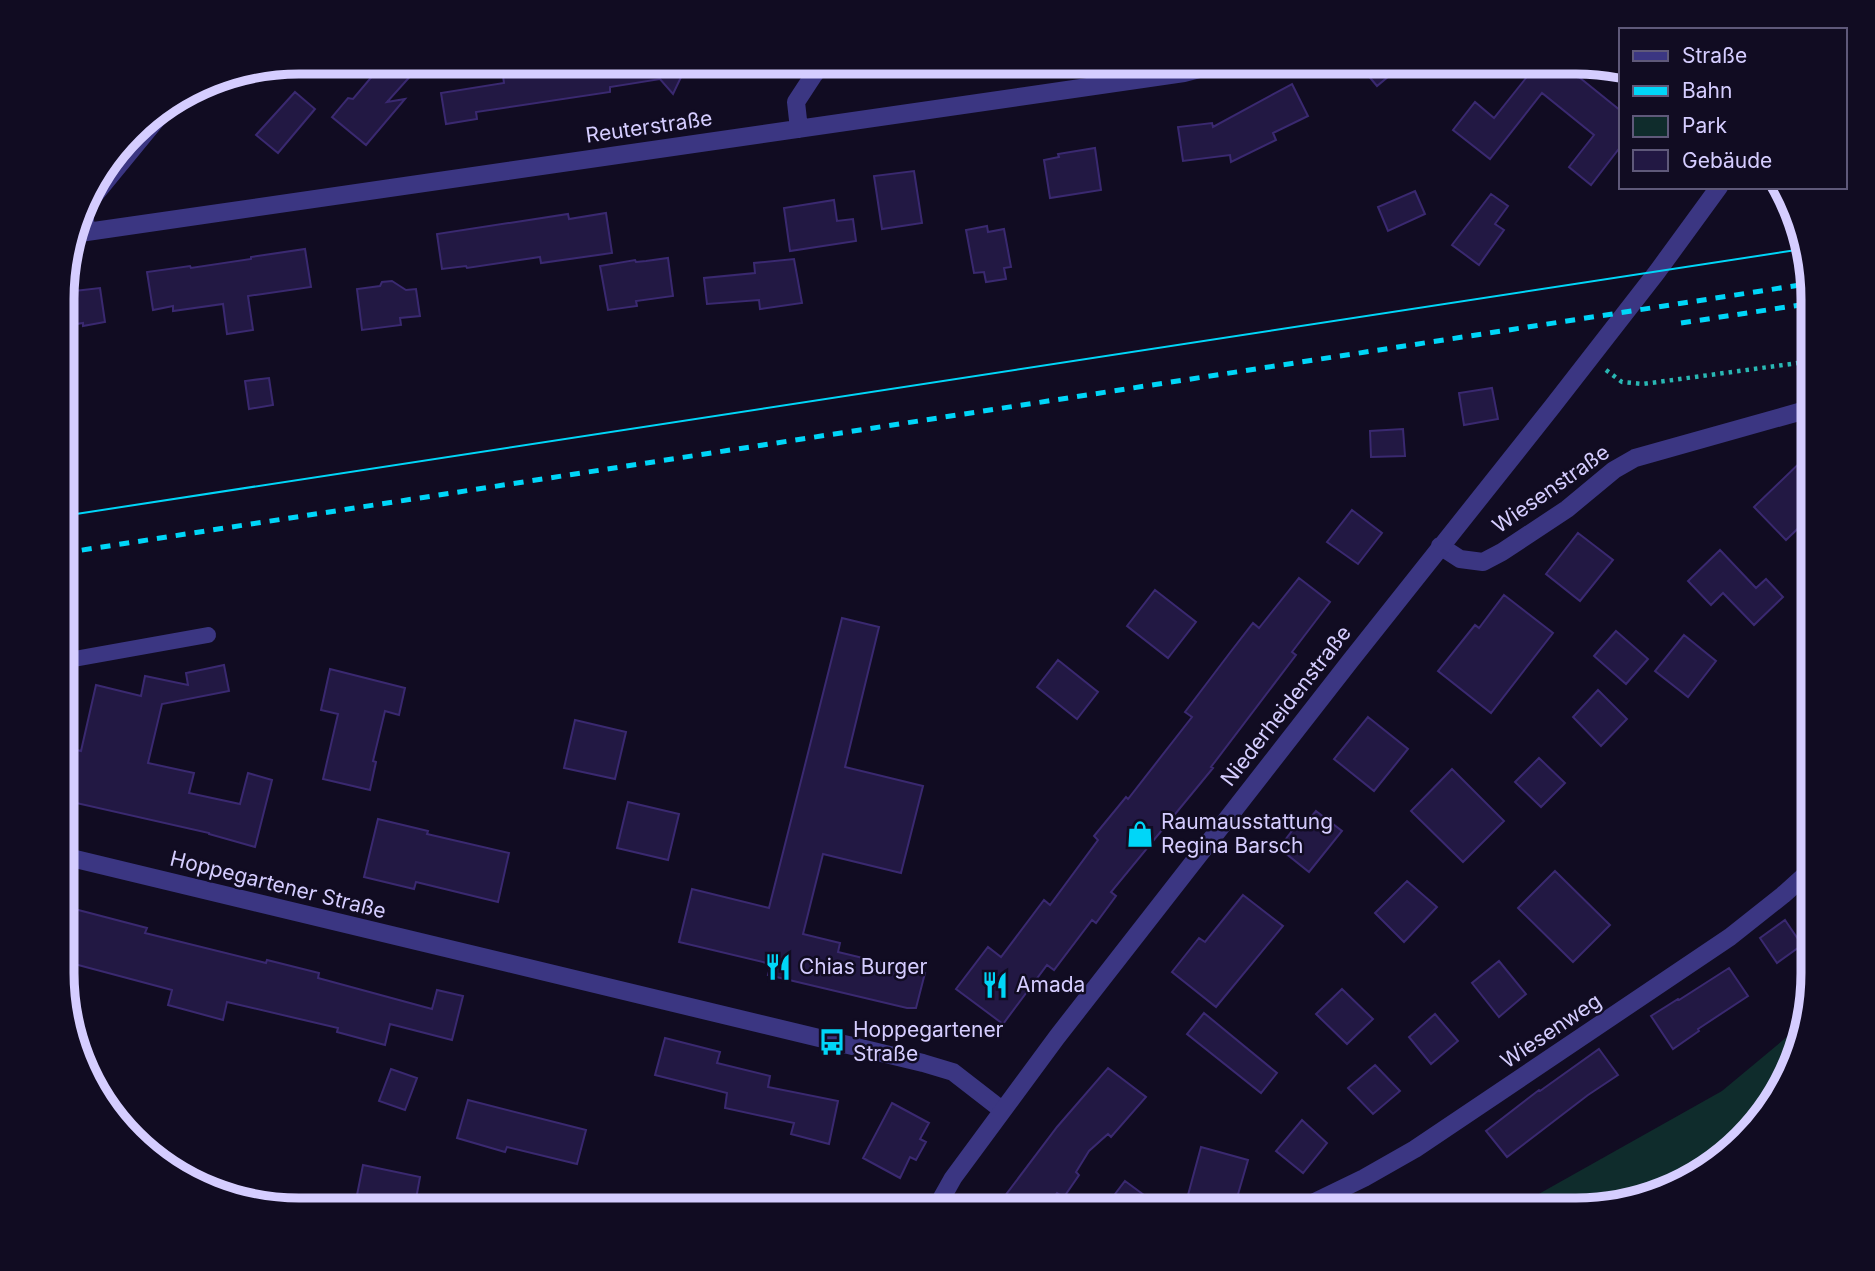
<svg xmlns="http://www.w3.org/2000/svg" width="1875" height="1271" font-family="Inter,sans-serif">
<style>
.green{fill:#0f2c2c}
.building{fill:#221843;stroke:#3a2970;stroke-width:2}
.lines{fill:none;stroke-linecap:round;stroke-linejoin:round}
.path{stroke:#29b7b3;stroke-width:4.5;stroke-dasharray:3.5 5;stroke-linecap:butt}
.service{stroke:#3b3682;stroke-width:16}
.minor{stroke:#3b3682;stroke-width:18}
.tertiary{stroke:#3b3682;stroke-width:18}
.tram{stroke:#00d6f8;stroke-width:2}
.rail{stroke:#00d6f8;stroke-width:5;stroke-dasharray:10 9;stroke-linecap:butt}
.labels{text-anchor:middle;stroke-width:5;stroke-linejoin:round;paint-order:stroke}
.street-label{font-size:21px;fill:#d5cdff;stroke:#110c22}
.poi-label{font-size:21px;fill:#d5cdff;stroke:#110c22;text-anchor:start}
.rim{fill:none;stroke:#d5cdff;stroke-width:9}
</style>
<rect width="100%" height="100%" fill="#110c22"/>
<!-- green -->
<path class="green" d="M 1800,1026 L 1774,1105 L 1695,1178 L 1592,1209 L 1512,1209 L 1722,1091 Z"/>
<!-- building -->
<path class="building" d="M 385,61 L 424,61 L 387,102 L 405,99 L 366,145 L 332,117 L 348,98 L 353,99 Z
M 575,61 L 692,61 L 693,74 L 682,75 L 673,94 L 660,79 L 610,87 L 610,92 L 476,112 L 477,119 L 446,124 L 441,93 L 504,83 L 502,68 L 541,63 L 542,66 Z
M 1356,61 L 1407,61 L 1377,86 Z
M 1505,61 L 1559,61 L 1621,111 L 1621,146 L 1591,185 L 1569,167 L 1594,135 L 1542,93 L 1490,159 L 1453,130 L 1475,102 L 1494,118 L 1526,78 Z
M 1292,84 L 1308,116 L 1273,133 L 1276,140 L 1231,162 L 1230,155 L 1183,161 L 1178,127 L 1212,123 L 1213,127 Z
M 295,92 L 315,109 L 278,153 L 256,135 Z
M 1095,148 L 1101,190 L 1050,198 L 1044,160 L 1059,157 L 1058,154 Z
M 914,171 L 922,223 L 882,229 L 874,176 Z
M 1415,191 L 1425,214 L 1388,231 L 1378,207 Z
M 1491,194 L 1508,206 L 1495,224 L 1504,230 L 1479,265 L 1452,245 Z
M 834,200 L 837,221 L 853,219 L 856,241 L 790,251 L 784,208 Z
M 606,213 L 612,253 L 541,263 L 540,257 L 467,268 L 466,266 L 442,269 L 437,234 L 568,214 L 569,219 Z
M 987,226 L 988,232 L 1004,229 L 1011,267 L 1004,268 L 1006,279 L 986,282 L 984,272 L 974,273 L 966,230 Z
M 305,249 L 311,287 L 248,296 L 253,330 L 227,334 L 223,304 L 173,311 L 173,306 L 153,310 L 147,272 L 190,266 L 191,268 L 251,259 L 251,257 Z
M 668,258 L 673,296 L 636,301 L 637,306 L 608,310 L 600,266 L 635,260 L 636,262 L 646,261 Z
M 794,259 L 802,303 L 760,309 L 759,300 L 707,304 L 704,278 L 755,273 L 754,263 Z
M 392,281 L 406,290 L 416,289 L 420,316 L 400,318 L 401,325 L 362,330 L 357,289 L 380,286 L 382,282 Z
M 100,288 L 105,322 L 83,326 L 83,323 L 70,325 L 66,292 Z
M 269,378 L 273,405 L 249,409 L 245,381 Z
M 1492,388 L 1498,419 L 1464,425 L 1459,393 Z
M 1403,429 L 1405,456 L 1371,457 L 1370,431 Z
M 1813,450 L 1813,514 L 1786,540 L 1754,507 Z
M 1352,510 L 1382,533 L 1358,564 L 1327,542 Z
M 1578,533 L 1613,560 L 1580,601 L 1546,574 Z
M 1720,550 L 1756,588 L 1766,579 L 1783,597 L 1754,625 L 1723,593 L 1711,605 L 1688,581 Z
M 1299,578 L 1330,602 L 1292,652 L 1296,655 L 1211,767 L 1213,768 L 1111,892 L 1116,896 L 1096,923 L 1092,920 L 1054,970 L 1047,965 L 1003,1024 L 956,989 L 988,947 L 1001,957 L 1044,900 L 1050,905 L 1098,840 L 1094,836 L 1126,797 L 1128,799 L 1192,717 L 1185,712 L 1232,650 L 1253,623 L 1259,628 Z
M 1155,590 L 1196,622 L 1168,658 L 1127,626 Z
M 1504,595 L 1553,633 L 1491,713 L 1438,671 L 1475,625 L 1479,628 Z
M 842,618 L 879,627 L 845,767 L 923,786 L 901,873 L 823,854 L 803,934 L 840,943 L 838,952 L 925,973 L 916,1008 L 907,1008 L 768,975 L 771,964 L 679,942 L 692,889 L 769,908 Z
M 1616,631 L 1648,659 L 1626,684 L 1594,656 Z
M 1684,635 L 1716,661 L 1688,697 L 1655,671 Z
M 1058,660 L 1098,692 L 1077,719 L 1037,687 Z
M 224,665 L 229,691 L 162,704 L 148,763 L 194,773 L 189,793 L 240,804 L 248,773 L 272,780 L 255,847 L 209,834 L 209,833 L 63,800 L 63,747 L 81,751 L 96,685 L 141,696 L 145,676 L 188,685 L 186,673 Z
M 330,669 L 405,688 L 399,715 L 385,711 L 373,761 L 376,762 L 370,790 L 323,779 L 338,714 L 321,710 Z
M 1598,690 L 1627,719 L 1601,746 L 1573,717 Z
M 1368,717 L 1408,749 L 1374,791 L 1334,759 Z
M 575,720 L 626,732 L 615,779 L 564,768 Z
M 1539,758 L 1565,783 L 1541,807 L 1515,782 Z
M 1452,769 L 1504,821 L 1463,862 L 1411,811 Z
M 628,802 L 679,814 L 668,860 L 617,848 Z
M 1316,811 L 1342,831 L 1309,872 L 1279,848 L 1298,823 L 1303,827 Z
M 378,819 L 428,831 L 427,834 L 509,853 L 498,902 L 416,882 L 414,889 L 364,877 Z
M 1555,871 L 1610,925 L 1573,962 L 1518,908 Z
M 1407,881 L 1437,907 L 1404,942 L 1375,913 Z
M 1243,895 L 1283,926 L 1216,1007 L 1172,972 L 1199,938 L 1205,942 Z
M 63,906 L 147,928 L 145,933 L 266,963 L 267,960 L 319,973 L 318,978 L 432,1009 L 437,990 L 463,996 L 452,1040 L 390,1024 L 385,1045 L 337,1032 L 338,1028 L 227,1002 L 223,1020 L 168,1005 L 172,990 L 63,961 Z
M 1785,920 L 1802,945 L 1777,963 L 1760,938 Z
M 1499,961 L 1526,994 L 1499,1017 L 1472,983 Z
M 1729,968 L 1748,996 L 1698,1029 L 1699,1031 L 1673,1049 L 1651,1016 L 1678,999 L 1679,1000 Z
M 1342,989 L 1373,1019 L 1347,1044 L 1316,1014 Z
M 1204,1013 L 1277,1073 L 1261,1093 L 1187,1034 Z
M 1435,1014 L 1458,1041 L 1431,1064 L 1409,1037 Z
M 665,1038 L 720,1052 L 717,1063 L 770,1076 L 768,1087 L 838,1101 L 829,1144 L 791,1134 L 794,1123 L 725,1108 L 727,1093 L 655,1075 Z
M 1599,1049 L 1618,1075 L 1588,1095 L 1507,1157 L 1486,1131 L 1539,1090 L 1540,1091 Z
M 1375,1065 L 1400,1091 L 1373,1114 L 1348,1088 Z
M 1108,1068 L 1146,1097 L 1111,1137 L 1108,1134 L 1089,1151 L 1076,1172 L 1079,1175 L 1064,1197 L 1057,1193 L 1045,1209 L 995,1209 L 1057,1127 Z
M 391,1069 L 417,1078 L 405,1110 L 379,1101 Z
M 468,1100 L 586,1130 L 577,1164 L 507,1147 L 505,1152 L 457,1138 Z
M 892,1103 L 929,1123 L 920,1139 L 926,1142 L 916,1160 L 910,1157 L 900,1178 L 863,1158 Z
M 1302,1120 L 1327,1143 L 1303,1173 L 1276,1151 Z
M 1201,1147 L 1248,1160 L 1234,1208 L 1188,1195 Z
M 363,1165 L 420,1177 L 414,1210 L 354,1210 Z
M 1125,1181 L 1163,1209 L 1127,1209 L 1112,1198 Z"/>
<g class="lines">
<!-- path -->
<path class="path" d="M 1606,370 L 1622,382 L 1643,384 L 1813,361"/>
<!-- service -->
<path class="service" d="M 63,661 L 208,635"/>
<!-- minor -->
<path class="minor" d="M 799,129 L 796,102 L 813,76 L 825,61
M 87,232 L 83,209 L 170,103
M 73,234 L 1184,73 L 1230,61
M 1440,546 L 1460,559 L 1483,562 L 1502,552 L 1567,509 L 1614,470 L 1635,458 L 1813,408
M 63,856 L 923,1063 L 953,1072 L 1002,1110
M 1300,1209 L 1364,1178 L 1415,1149 L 1730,937 L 1783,895 L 1813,868"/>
<!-- tertiary -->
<path class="tertiary" d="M 935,1210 L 953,1178 L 1057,1037 L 1351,660 L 1552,407 L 1657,272 L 1719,187"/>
<!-- tram -->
<path class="tram" d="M 63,516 L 1803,249"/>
<!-- rail -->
<path class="rail" d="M 1681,323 L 1813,303
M 63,553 L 1813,283"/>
</g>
<!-- icons -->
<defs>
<symbol id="shop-bare" viewBox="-9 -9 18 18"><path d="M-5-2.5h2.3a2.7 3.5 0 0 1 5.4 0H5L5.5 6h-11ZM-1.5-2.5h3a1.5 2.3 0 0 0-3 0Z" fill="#00d6f8" stroke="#110c22" stroke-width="2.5" paint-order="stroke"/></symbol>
<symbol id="restaurant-bare" viewBox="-9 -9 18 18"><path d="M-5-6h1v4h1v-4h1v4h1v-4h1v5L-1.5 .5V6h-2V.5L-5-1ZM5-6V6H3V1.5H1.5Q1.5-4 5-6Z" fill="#00d6f8" stroke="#110c22" stroke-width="2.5" paint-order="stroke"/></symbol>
<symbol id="bus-bare" viewBox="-9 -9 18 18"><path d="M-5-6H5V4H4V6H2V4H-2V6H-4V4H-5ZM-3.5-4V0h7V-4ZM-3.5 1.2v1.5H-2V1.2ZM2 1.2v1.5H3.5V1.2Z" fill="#00d6f8" stroke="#110c22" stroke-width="2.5" paint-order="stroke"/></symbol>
</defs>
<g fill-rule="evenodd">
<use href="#shop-bare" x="1121" y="815" width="38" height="38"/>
<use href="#restaurant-bare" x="759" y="948" width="38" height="38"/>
<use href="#restaurant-bare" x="976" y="966" width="38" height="38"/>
<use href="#bus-bare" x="813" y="1023" width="38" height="38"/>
</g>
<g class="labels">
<!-- street labels -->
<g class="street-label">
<text transform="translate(649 127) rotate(-8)" y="7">Reuterstraße</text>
<text transform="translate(1551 489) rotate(-35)" y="7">Wiesenstraße</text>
<text transform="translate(1286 706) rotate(-52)" y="7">Niederheidenstraße</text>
<text transform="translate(278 885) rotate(14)" y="7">Hoppegartener Straße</text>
<text transform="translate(1551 1031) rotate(-34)" y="7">Wiesenweg</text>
</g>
<!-- poi labels -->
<g class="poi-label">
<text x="1161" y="829">Raumausstattung<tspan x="1161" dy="24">Regina Barsch</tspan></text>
<text x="799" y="974">Chias Burger</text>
<text x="1016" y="992">Amada</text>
<text x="853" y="1037">Hoppegartener<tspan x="853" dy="24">Straße</tspan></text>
</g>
</g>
<!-- crop -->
<path d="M0 0H1875V1271H0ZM299 74H1576A225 225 0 0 1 1801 299V973A225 225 0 0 1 1576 1198H299A225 225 0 0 1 74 973V299A225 225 0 0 1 299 74Z" fill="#110c22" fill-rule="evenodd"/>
<path class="rim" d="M299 74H1576A225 225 0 0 1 1801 299V973A225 225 0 0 1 1576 1198H299A225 225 0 0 1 74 973V299A225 225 0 0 1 299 74Z"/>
<!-- legend -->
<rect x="1619" y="28" width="228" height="161" fill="#110c22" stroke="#5f597a" stroke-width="2"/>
<rect x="1633" y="51" width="35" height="10" fill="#3b3682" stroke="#5f597a" stroke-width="2"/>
<text x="1682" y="63" font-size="21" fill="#d5cdff">Straße</text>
<rect x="1633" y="86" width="35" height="10" fill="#00d6f8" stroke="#5f597a" stroke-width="2"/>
<text x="1682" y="98" font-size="21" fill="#d5cdff">Bahn</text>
<rect x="1633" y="116" width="35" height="21" fill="#0f2c2c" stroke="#5f597a" stroke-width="2"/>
<text x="1682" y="133" font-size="21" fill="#d5cdff">Park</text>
<rect x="1633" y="150" width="35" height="21" fill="#221843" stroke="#5f597a" stroke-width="2"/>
<text x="1682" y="168" font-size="21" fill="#d5cdff">Gebäude</text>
</svg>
